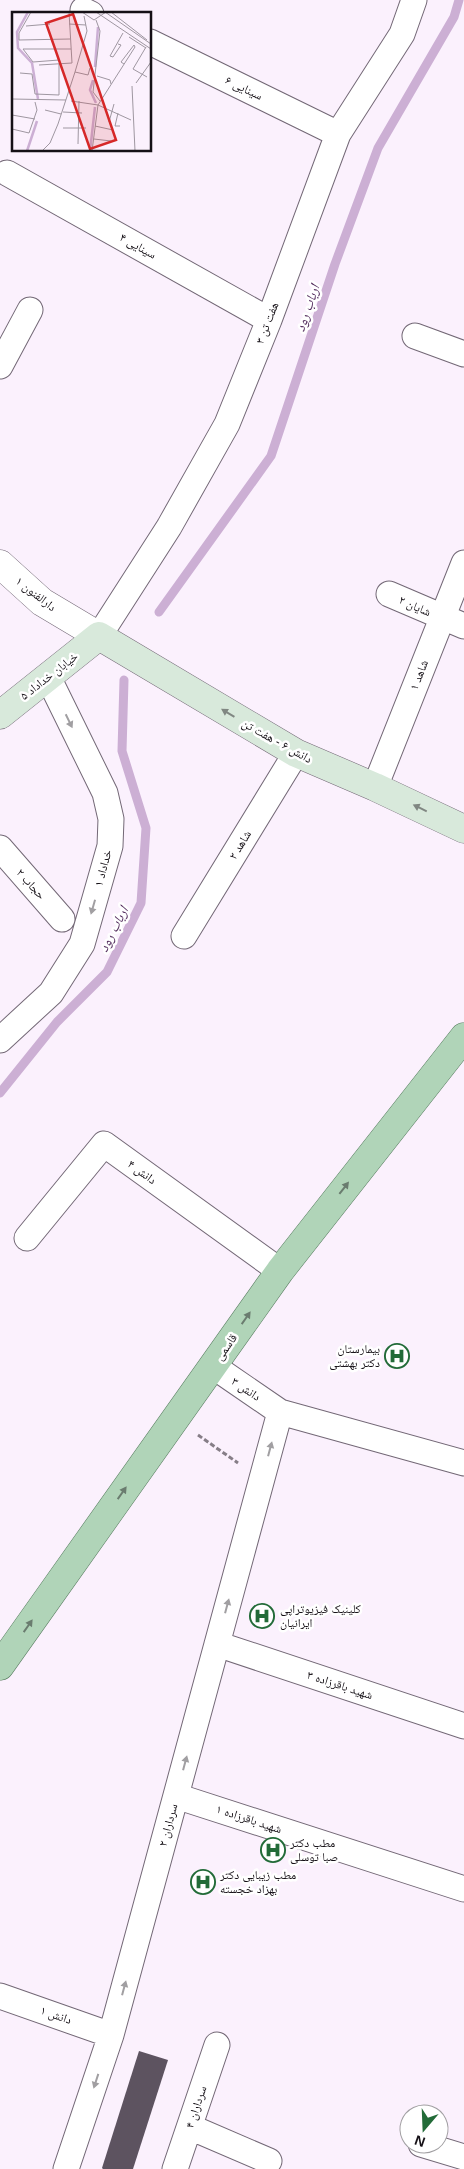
<svg xmlns="http://www.w3.org/2000/svg" width="464" height="2169" font-family="Helvetica,'Noto Naskh Arabic',sans-serif">
<style>
.lines{fill:none;stroke-linecap:round;stroke-linejoin:round}
.stream{stroke:#ccafd4;stroke-width:9}
.building{fill:#5d5360}
.minor-casing{stroke:#736876;stroke-width:27}
.tertiary-casing{stroke:#736876;stroke-width:29}
.secondary-casing{stroke:#736876;stroke-width:29}
.primary-casing{stroke:#587d60;stroke-width:29}
.path{stroke:#867e87;stroke-width:3;stroke-dasharray:5 2.5;stroke-linecap:butt}
.minor{stroke:#fff;stroke-width:25}
.tertiary{stroke:#fff;stroke-width:28}
.secondary{stroke:#d8e9db;stroke-width:28}
.primary{stroke:#b0d4b8;stroke-width:28}
.oneway{fill:#808782}
.oneway2{fill:#a19fa2}
.oneway3{fill:#6a7c6f}
.labels{text-anchor:middle;stroke-width:5;stroke-linejoin:round;paint-order:stroke}
.street-label{font-size:12px;fill:#151016;stroke:#fff}
.poi-label{font-size:12px;fill:#151016;stroke:#fff;text-anchor:start}
.water-label{font-size:14px;font-style:italic;fill:#563060;stroke:#fff}
.inset-river{fill:none;stroke:#ccafd4;stroke-width:2.5}
.inset-road{fill:none;stroke:#9f97a1;stroke-width:1}
.view{fill:#d62828;fill-opacity:0.15;stroke:#d62828;stroke-width:2.5}
.inset-edge{fill:none;stroke:#151016;stroke-width:2.5}
</style>
<rect width="100%" height="100%" fill="#fbf1fd"/>
<g class="lines">
<!-- stream -->
<path class="stream" d="M 159,612 L 271,456 L 335,264 L 378,148 L 454,17 L 459,0
M 0,1093 L 57,1022 L 107,972 L 141,903 L 146,828 L 122,751 L 124,680"/>
</g>
<!-- building -->
<path class="building" d="M 139,2051 L 168,2060 L 133,2169 L 103,2169 L 102,2168 Z"/>
<g class="lines">
<defs>
<path id="minor" d="M 83,10 L 91,14
M 150,42 L 338,134
M 7,173 L 269,320
M 415,336 L 464,354
M 0,366 L 30,310
M 389,594 L 464,626
M 99,636 L 169,527 L 227,424 L 269,320 L 338,134 L 402,34 L 414,0
M 375,787 L 464,563
M 0,848 L 62,919
M 184,936 L 296,753
M 0,1040 L 51,993 L 82,944 L 110,846 L 111,819 L 105,793 L 48,677
M 27,1238 L 104,1144 L 280,1271
M 213,1366 L 280,1412 L 464,1463
M 217,1644 L 464,1726
M 176,1796 L 464,1889
M 0,1996 L 111,2035
M 190,2127 L 269,2161
M 421,2144 L 464,2157
M 66,2169 L 111,2035 L 280,1412
M 175,2169 L 217,2045"/>
<path id="tertiary" d="M 0,564 L 42,602 L 99,636"/>
<path id="secondary" d="M 0,715 L 99,636 L 296,753 L 375,787 L 464,829"/>
<path id="primary" d="M 0,1666 L 280,1271 L 464,1037"/>
</defs>
<!-- minor casing -->
<use href="#minor" class="minor-casing"/>
<!-- tertiary casing -->
<use href="#tertiary" class="tertiary-casing"/>
<!-- secondary casing -->
<use href="#secondary" class="secondary-casing"/>
<!-- primary casing -->
<use href="#primary" class="primary-casing"/>
<!-- path -->
<path class="path" d="M 198,1435 L 238,1463"/>
<!-- minor -->
<use href="#minor" class="minor"/>
<!-- tertiary -->
<use href="#tertiary" class="tertiary"/>
<!-- secondary -->
<use href="#secondary" class="secondary"/>
<!-- primary -->
<use href="#primary" class="primary"/>
</g>
<!-- one-way arrows -->
<defs><path id="oneway-solid" d="M-6-.8H1V-3.2L6.5 0L1 3.2V.8H-6Z" transform="scale(1.25)"/></defs>
<g class="oneway">
<use href="#oneway-solid" transform="translate(228 713) rotate(-149)"/>
<use href="#oneway-solid" transform="translate(420 808) rotate(-154)"/>
</g>
<g class="oneway2">
<use href="#oneway-solid" transform="translate(69 721) rotate(64)"/>
<use href="#oneway-solid" transform="translate(93 907) rotate(106)"/>
<use href="#oneway-solid" transform="translate(270 1449) rotate(-75)"/>
<use href="#oneway-solid" transform="translate(227 1606) rotate(-75)"/>
<use href="#oneway-solid" transform="translate(185 1763) rotate(-75)"/>
<use href="#oneway-solid" transform="translate(124 1988) rotate(-75)"/>
<use href="#oneway-solid" transform="translate(96 2081) rotate(108)"/>
</g>
<g class="oneway3">
<use href="#oneway-solid" transform="translate(344 1188) rotate(-52)"/>
<use href="#oneway-solid" transform="translate(246 1318) rotate(-55)"/>
<use href="#oneway-solid" transform="translate(122 1493) rotate(-55)"/>
<use href="#oneway-solid" transform="translate(28 1626) rotate(-55)"/>
</g>
<!-- icons -->
<defs>
<symbol id="hospital-ring" viewBox="-11 -11 22 22"><circle r="9.5" fill="#fff" stroke="#226b38" stroke-width="1.5"/><path d="M-5-5h3v3.5h4V-5h3V5h-3V1.5h-4V5h-3Z" fill="#226b38"/></symbol>
</defs>
<g fill-rule="evenodd">
<use href="#hospital-ring" x="383" y="1342" width="28" height="28"/>
<use href="#hospital-ring" x="248" y="1602" width="28" height="28"/>
<use href="#hospital-ring" x="259" y="1836" width="28" height="28"/>
<use href="#hospital-ring" x="189" y="1868" width="28" height="28"/>
</g>
<g class="labels">
<!-- street labels -->
<g class="street-label">
<text transform="translate(244 88) rotate(26)" y="4">سینایی ۶</text>
<text transform="translate(138 246) rotate(29)" y="4">سینایی ۴</text>
<text transform="translate(267 323) rotate(-69)" y="4">هفت تن ۳</text>
<text transform="translate(36 594) rotate(38)" y="4">دارالفنون ۱</text>
<text transform="translate(415 606) rotate(24)" y="4">شایان ۲</text>
<text transform="translate(419 675) rotate(-69)" y="4">شاهد ۱</text>
<text transform="translate(49 676) rotate(-38)" y="4">خیابان خداداد ۵</text>
<text transform="translate(277 741) rotate(29)" y="4">دانش ۶ - هفت تن</text>
<text transform="translate(240 845) rotate(-59)" y="4">شاهد ۲</text>
<text transform="translate(103 868) rotate(-75)" y="4">خداداد ۱</text>
<text transform="translate(31 884) rotate(48)" y="4">حجاب ۲</text>
<text transform="translate(142 1172) rotate(36)" y="4">دانش ۴</text>
<text transform="translate(226 1347) rotate(-55)" y="4">قاسمی</text>
<text transform="translate(246 1389) rotate(34)" y="4">دانش ۳</text>
<text transform="translate(340 1685) rotate(18)" y="4">شهید باقرزاده ۳</text>
<text transform="translate(249 1819) rotate(18)" y="4">شهید باقرزاده ۱</text>
<text transform="translate(168 1825) rotate(-75)" y="4">سرداران ۲</text>
<text transform="translate(56 2015) rotate(19)" y="4">دانش ۱</text>
<text transform="translate(196 2107) rotate(-72)" y="4">سرداران ۴</text>
</g>
<!-- poi labels -->
<g class="poi-label">
<text x="380" y="1353" text-anchor="end">بیمارستان<tspan x="380" dy="14">دکتر بهشتی</tspan></text>
<text x="280" y="1613">کلینیک فیزیوتراپی<tspan x="280" dy="14">ایرانیان</tspan></text>
<text x="290" y="1847">مطب دکتر<tspan x="290" dy="14">صبا توسلی</tspan></text>
<text x="220" y="1879">مطب زیبایی دکتر<tspan x="220" dy="14">بهزاد خجسته</tspan></text>
</g>
<!-- water labels -->
<g class="water-label">
<text transform="translate(307 308) rotate(-71)" y="5">ارباب رود</text>
<text transform="translate(113 929) rotate(-63)" y="5">ارباب رود</text>
</g>
</g>
<!-- overview -->
<g transform="translate(12 12)">
<rect width="139" height="139" fill="#fbf1fd"/>
<path class="inset-river" d="M 16,0 L 5,20 L 6,36 L 20,51 L 26,87M 83,55 L 86,15M 81,68 L 78,78 L 84,91M 15,139 L 25,109M 78,139 L 83,95"/>
<path class="inset-road" d="M 19,0 L 7,21 L 7,28 L 58,27M 57,0 L 60,51M 70,0 L 82,8 L 94,0M 84,0 L 139,37M 93,0 L 139,32M 99,0 L 135,28M 84,8 L 88,19 L 81,80 L 88,89M 57,12 L 74,13M 14,14 L 38,12M 117,25 L 134,36M 134,35 L 121,57 L 135,65M 11,37 L 59,37M 11,37 L 21,50 L 47,48M 101,45 L 98,44 L 111,21M 101,45 L 109,33 L 106,32M 27,53 L 60,51M 63,60 L 76,63 L 78,56M 8,61 L 20,62 L 23,82 L 47,83 L 47,52M 85,64 L 98,68 L 99,72M 124,71 L 139,50M 120,74 L 123,139M 0,87 L 54,88M 59,89 L 86,93 L 123,35 L 122,33 L 109,50 L 112,52M 33,98 L 49,102M 51,100 L 70,101M 106,101 L 103,114 L 108,114M 0,103 L 23,107M 97,110 L 102,92M 83,114 L 101,118M 51,116 L 74,116M 0,117 L 17,121 L 25,98 L 23,90M 82,127 L 99,129M 66,132 L 67,89M 30,139 L 38,131 L 46,112 L 63,60 L 75,19 L 72,4M 80,139 L 86,93 L 119,108"/>
<path class="view" d="M 61,2 L 104,128 L 78,137 L 34,11 Z"/>
<rect width="139" height="139" class="inset-edge"/>
</g>
<!-- north arrow -->
<g transform="translate(424 2129) rotate(199)"><circle r="24" fill="#ffffff" stroke="#a19fa2"/>
<path d="M0-4L9 19L0 12L-9 19Z" fill="#226b38"/>
<text y="-8" font-size="14" font-weight="bold" text-anchor="middle" fill="#151016">N</text>
</g>
</svg>
